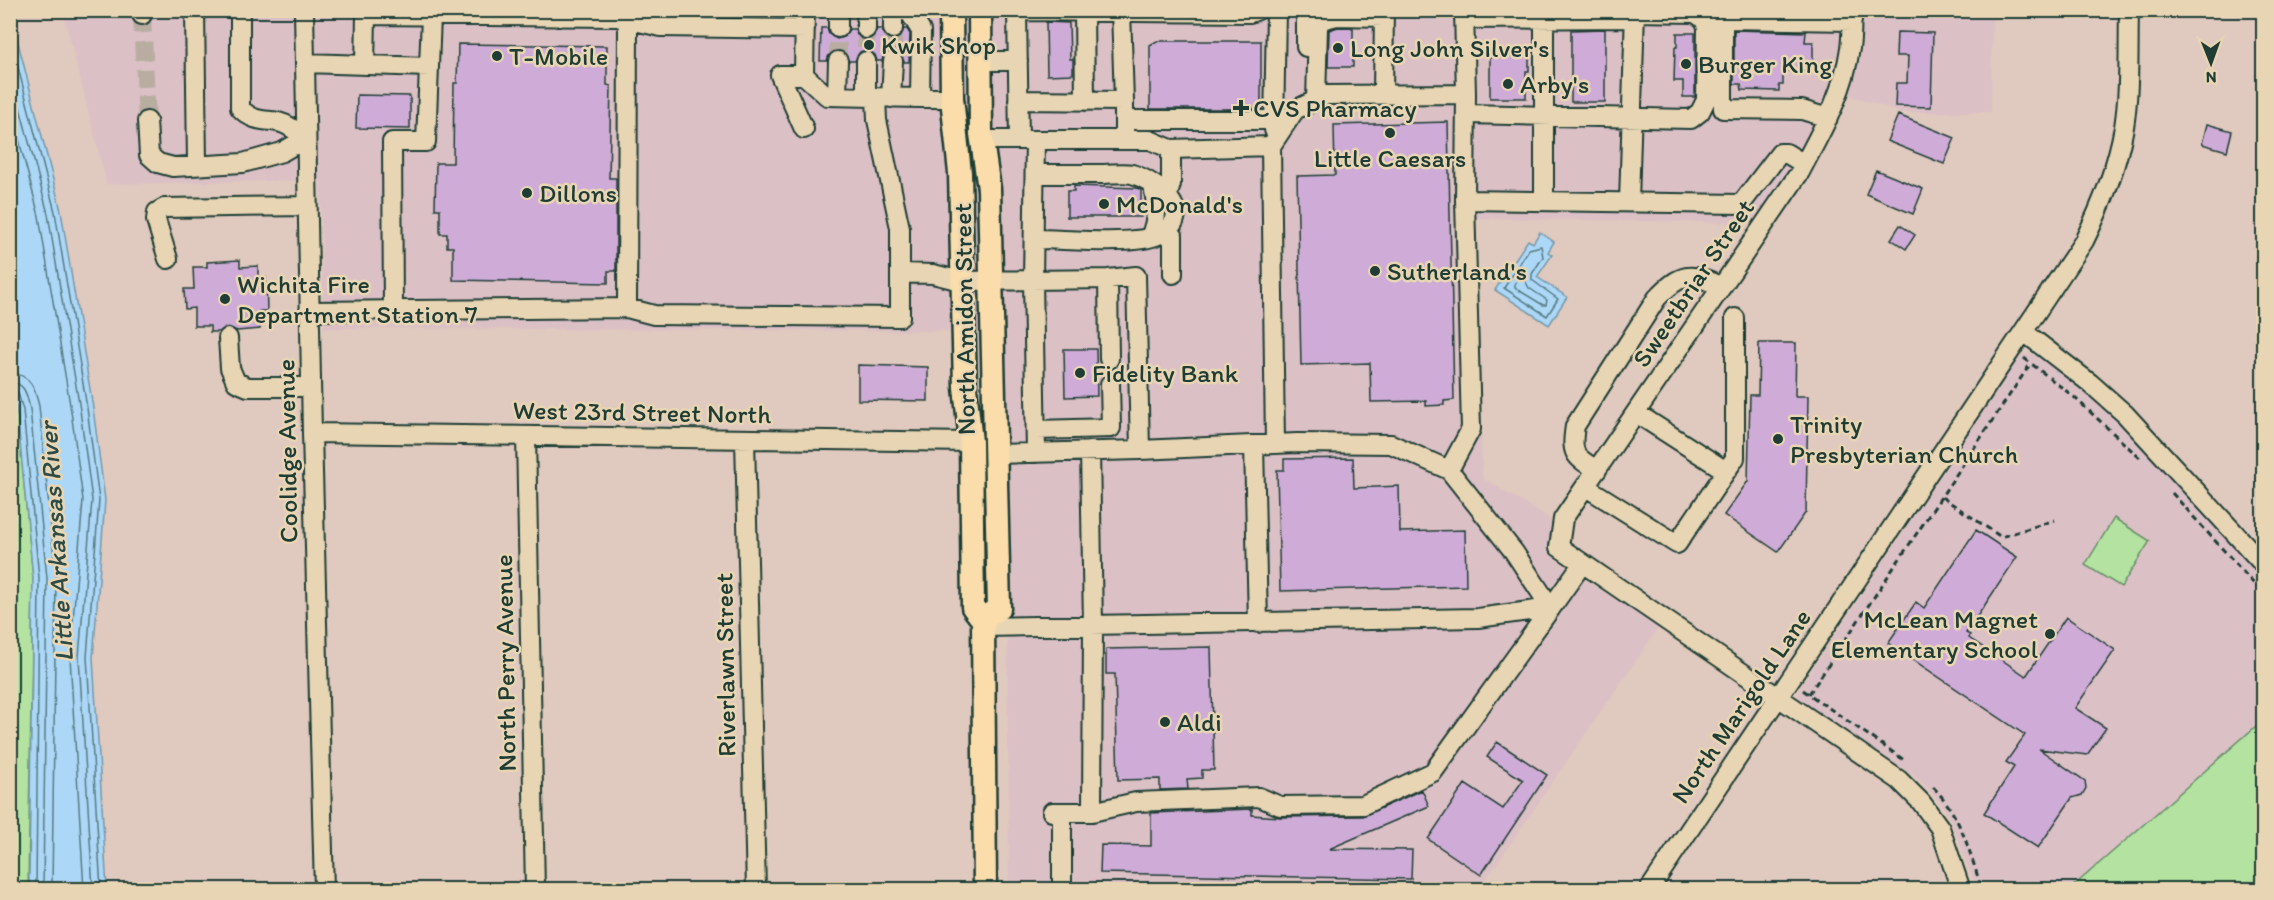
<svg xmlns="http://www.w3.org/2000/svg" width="2274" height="900" font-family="Itim,sans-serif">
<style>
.built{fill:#dbc0c6}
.green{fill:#b3e2a1;stroke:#69906a;stroke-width:1.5}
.water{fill:#acd7f7;stroke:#7499a9;stroke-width:1.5}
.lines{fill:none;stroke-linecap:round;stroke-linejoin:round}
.shore{stroke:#577b82;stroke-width:1.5}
.building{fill:#cfacd7;stroke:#1f3d34;stroke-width:1.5}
.minor-tunnel{stroke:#b9ada2;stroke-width:18;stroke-dasharray:18 9;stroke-linecap:butt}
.minor-casing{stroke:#1f3d34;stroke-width:22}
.major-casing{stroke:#1f3d34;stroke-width:27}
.path{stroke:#1f3d34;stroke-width:3;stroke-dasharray:6 4.5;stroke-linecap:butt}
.minor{stroke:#e8d5b3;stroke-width:18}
.major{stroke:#faddab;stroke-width:22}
.poi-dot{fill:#1f3d34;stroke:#e8d5b3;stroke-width:2}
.labels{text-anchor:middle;stroke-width:5;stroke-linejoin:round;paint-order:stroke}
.poi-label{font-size:26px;fill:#1f3d34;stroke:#e8d5b3;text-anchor:start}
.street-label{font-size:26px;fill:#1f3d34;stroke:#e8d5b3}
.water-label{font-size:27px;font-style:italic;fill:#2d4c48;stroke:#e8d5b3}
</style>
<rect width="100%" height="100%" fill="#e0c9be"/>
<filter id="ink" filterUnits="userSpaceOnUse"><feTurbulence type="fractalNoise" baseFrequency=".0167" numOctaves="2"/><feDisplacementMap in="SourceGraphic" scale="12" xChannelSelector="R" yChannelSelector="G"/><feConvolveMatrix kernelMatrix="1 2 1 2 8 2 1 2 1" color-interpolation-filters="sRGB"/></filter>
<g filter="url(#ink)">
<!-- built -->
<path class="built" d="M 63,11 L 1992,11 L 1991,112 L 1899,112 L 1830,88 L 1806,146 L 1754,223 L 1476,218 L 1482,478 L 1550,519 L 1556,560 L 1658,628 L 1479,889 L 1009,889 L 1006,331 L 324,328 L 320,180 L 107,184 Z
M 2032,354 L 2045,360 L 2118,421 L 2143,445 L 2263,580 L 2263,720 L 2070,889 L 1977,889 L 1953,826 L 1943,806 L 1927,787 L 1909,772 L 1801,702 L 1799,695 L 1800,688 L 2015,363 L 2023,355 Z"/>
<!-- green -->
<path class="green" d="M 10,384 L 17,411 L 33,578 L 28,890 L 10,889 Z
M 2114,518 L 2150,541 L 2121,587 L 2085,565 Z
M 2263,720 L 2263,889 L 2070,889 Z"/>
<!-- water -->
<path class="water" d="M 10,11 L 61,211 L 93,408 L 105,500 L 93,658 L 107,889 L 30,889 L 29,879 L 33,578 L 17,411 L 10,384 Z
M 1540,232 L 1554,242 L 1548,252 L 1552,255 L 1537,277 L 1567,297 L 1549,325 L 1495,290 L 1528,240 L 1533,243 Z"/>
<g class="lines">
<!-- shore -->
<path class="shore" d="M 10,36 L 55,212 L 87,408 L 99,500 L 87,657 L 101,890
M 10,70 L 48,214 L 80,410 L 92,500 L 79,657 L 93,890
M 10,106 L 39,216 L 71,411 L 83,500 L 70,657 L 84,890
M 1541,246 L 1543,257 L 1532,274 L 1532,280 L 1558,299 L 1547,316 L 1504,288 L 1529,249 Z
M 1519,277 L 1523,277 L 1529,288 L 1547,300 L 1546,305 L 1543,305 L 1515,288 L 1515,284 Z
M 10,373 C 31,374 35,389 39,406 L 56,577 L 52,890
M 10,382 C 26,383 27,396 30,409 L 47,578 L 43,890
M 10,389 L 18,393 L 23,410 L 39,578 L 36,890"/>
</g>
<!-- building -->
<path class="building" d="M 1046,22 L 1069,23 L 1070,59 L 1073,59 L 1073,74 L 1047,75 Z
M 1338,27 L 1353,28 L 1353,67 L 1328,67 L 1329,30 Z
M 821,28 L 827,28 L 829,34 L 837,39 L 844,37 L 849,29 L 855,29 L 857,35 L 865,40 L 872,38 L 877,29 L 882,29 L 884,35 L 892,40 L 899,38 L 904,29 L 907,29 L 910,34 L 909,62 L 904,62 L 900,52 L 893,50 L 884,54 L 882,61 L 877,61 L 875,55 L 867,50 L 860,52 L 855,61 L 849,61 L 844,52 L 838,50 L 829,55 L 827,61 L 820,61 Z
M 1605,29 L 1605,102 L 1571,102 L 1571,30 Z
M 1734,30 L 1806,32 L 1805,42 L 1813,42 L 1813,71 L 1783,71 L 1783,85 L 1779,85 L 1779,91 L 1742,90 L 1741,84 L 1734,84 Z
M 1897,32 L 1933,33 L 1931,107 L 1895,106 L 1896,83 L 1907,83 L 1908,56 L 1896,56 Z
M 1677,33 L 1695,33 L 1695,97 L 1683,97 L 1683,81 L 1674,81 L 1675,47 L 1677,47 Z
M 1157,41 L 1261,41 L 1261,109 L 1150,109 L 1150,45 Z
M 458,44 L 607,46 L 607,85 L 611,86 L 609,178 L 616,178 L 616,271 L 608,271 L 608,283 L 453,280 L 453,247 L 447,247 L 447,234 L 440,234 L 440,209 L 435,209 L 436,163 L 453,163 L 454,83 L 457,83 Z
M 1490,56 L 1529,56 L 1529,71 L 1526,71 L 1526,98 L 1490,98 Z
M 357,95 L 410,96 L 410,129 L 356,128 Z
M 1898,115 L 1955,138 L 1944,164 L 1887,141 Z
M 1448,122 L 1454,400 L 1444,401 L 1444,405 L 1426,406 L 1426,401 L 1371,402 L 1370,363 L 1301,365 L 1297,176 L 1335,175 L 1334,125 Z
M 2207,124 L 2232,131 L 2227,151 L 2202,144 Z
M 1876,170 L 1923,189 L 1913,214 L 1866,194 Z
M 1074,186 L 1137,188 L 1141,190 L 1141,217 L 1067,217 L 1067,191 L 1074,191 Z
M 1900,225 L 1915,235 L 1906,249 L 1891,239 Z
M 240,260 L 240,267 L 258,266 L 258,279 L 266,278 L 267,311 L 259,311 L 260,329 L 237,331 L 228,327 L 219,332 L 210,332 L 210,326 L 194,326 L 194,308 L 185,309 L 184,289 L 194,289 L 193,267 L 207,267 L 207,262 Z
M 1759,343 L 1796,343 L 1795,396 L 1808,396 L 1806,512 L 1778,552 L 1724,515 L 1748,481 L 1750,395 L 1758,395 Z
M 1064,349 L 1096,349 L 1097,396 L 1065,397 Z
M 858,365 L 928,367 L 928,401 L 858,400 Z
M 1353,458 L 1354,488 L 1399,486 L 1400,532 L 1465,530 L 1466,586 L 1280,591 L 1277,470 L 1284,470 L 1284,459 Z
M 1976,530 L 2017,557 L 1966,633 L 1970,635 L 1969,638 L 2026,676 L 2066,617 L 2115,650 L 2075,708 L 2106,728 L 2087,755 L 2039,749 L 2085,781 L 2086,788 L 2082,795 L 2072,798 L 2038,848 L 1984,813 L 2014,767 L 2006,762 L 2025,735 L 1888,643 L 1916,602 L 1924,608 Z
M 1211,647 L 1214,770 L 1202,770 L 1202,778 L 1187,779 L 1188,789 L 1160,790 L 1160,779 L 1118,780 L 1115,674 L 1106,674 L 1106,649 Z
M 1497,742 L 1547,775 L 1481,875 L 1428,839 L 1465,784 L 1503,809 L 1523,780 L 1487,757 Z
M 1422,790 L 1429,806 L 1329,849 L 1412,850 L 1411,879 L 1100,873 L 1101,845 L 1151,846 L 1151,813 L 1252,809 L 1252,815 L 1280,817 L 1363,816 Z"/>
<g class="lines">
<!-- minor-tunnel -->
<path class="minor-tunnel" d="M 142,15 L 147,121
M 866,29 L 866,61
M 893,29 L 893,61
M 838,61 L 838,28
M 1109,359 L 1110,384"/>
<defs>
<path id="minor" d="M 195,10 L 197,164
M 304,10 L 312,433 L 324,890
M 805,10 L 804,75 L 827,96 L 920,98
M 838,10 L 838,28
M 866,10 L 866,29
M 893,10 L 893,29
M 901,10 L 910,13 L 921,31 L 920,98 L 952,98
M 1121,10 L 1124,101
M 1464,10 L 1466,94
M 1852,10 C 1851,23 1852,36 1850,48 C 1844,93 1821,132 1800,172 L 1563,519 L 1559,547 L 1899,780 L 1921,802 L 1940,828 L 1961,890
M 1084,11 L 1085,101
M 142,15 L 142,10
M 1464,19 L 1635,18
M 1306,47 L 1306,10
M 980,61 L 1018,61
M 305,63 L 429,67 L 426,142 L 392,142 L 393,310
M 365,65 L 366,15 L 617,17 L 661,27 L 805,29
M 429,67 L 431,16
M 1383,95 L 1384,10
M 837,96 L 838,61
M 866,97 L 866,61
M 891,98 L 893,61
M 1018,100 L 1124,101 L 1124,131
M 1316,100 L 1318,27 L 1321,20 L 1337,16 L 1384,17
M 1466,114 L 1691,119 L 1700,112 L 1706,100 L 1707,27 L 1704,19 L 1695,13 L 1635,12
M 1828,118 L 1802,110 L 1723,109 L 1723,19 L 1852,21
M 1124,120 L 1275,120
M 147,121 L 149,155 L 158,163 L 173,167 L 243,163 L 282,152 L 306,138 C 298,135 297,131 290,127 C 272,115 259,128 240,108 L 240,18 L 238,10
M 804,129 L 780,75 L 804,75
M 1274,130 L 1276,10
M 982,140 L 1150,140 L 1171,149 L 1271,146 L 1295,110 L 1326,95 L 1466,94 L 1465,200 L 1741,204 L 1780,153 L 1786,153 L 1804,164
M 1019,140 L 1017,11 L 1250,13 L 1258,10
M 1035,140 L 1033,280 L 1036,453
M 1271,146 L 1275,444
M 1168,195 L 1171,184 L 1171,149
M 1544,201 L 1544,10
M 1629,202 L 1635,10
M 1173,235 L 1173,274
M 1150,237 C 1158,219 1157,205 1153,186
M 1035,239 C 1065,239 1134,246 1158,235 C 1200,216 1157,181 1132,174 C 1124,172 1112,174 1104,174 C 1081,174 1058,174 1035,174
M 168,259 L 156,220 L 157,212 L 164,208 L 307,206
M 901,273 L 933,274 L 961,281 L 1108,279 L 1136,276 L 1140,450 L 995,454
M 1108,279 L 1109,359
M 627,308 L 628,20
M 309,311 L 627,308 L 654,315 L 900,317 L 900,228 L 877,120 L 876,97
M 2024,332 L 2090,383 L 2125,414 L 2264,565
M 228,338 L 230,368 L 236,382 L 248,387 L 311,387
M 1636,413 L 1726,471
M 1036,430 L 1111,428 L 1110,384
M 312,433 L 971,442
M 526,436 L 535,890
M 745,439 L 756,890
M 1254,445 L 1258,623
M 1449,470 L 1471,429 L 1465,200
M 1597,470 C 1573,456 1571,453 1575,426 L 1657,298 C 1681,273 1690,271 1721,287
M 1586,487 L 1677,544 L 1735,458 L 1735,318
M 983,627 L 1478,618 L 1551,608 L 1582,564
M 1052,812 L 1092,812 L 1093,626 L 1090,451
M 1062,812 L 1062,890
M 1092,812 L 1136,802 L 1259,797 L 1280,806 L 1363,805 L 1433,772 L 1551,608 L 1514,552 L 1449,470 L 1391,444 L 1297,443 L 1140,450
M 1649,890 L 2084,241 C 2102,205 2117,166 2124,127 C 2130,89 2128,49 2129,10"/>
<path id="major" d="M 951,10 L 952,98 L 960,173 L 965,387 L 971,442 L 973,607 L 983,620 L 985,890
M 980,10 L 981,134 L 989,189 L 999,608 L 983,620"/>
</defs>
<!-- minor casing -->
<use href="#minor" class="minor-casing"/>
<!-- major casing -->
<use href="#major" class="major-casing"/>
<!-- path -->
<path class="path" d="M 2024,358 L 2074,397 L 2140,458
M 2172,493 L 2264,595
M 1942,497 L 2001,537 L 2055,520
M 1803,690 L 1904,760
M 1809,694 L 2031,363
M 1933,787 C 1961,815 1970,853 1982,890"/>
<!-- minor -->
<use href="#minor" class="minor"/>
<!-- major -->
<use href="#major" class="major"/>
</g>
</g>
<!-- markers -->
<g class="poi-dot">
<circle cx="869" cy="45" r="6"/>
<circle cx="1338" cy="48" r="6"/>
<circle cx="497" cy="56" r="6"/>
<circle cx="1686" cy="64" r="6"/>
<circle cx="1508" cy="84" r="6"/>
<path d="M1238 99h6v6h6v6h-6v6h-6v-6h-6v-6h6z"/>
<circle cx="1390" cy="133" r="6"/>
<circle cx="527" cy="193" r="6"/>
<circle cx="1104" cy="204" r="6"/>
<circle cx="1375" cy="271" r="6"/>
<circle cx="225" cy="299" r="6"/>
<circle cx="1080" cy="373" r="6"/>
<circle cx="1778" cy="439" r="6"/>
<circle cx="2050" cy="634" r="6"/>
<circle cx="1165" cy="722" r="6"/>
</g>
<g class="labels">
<!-- poi labels -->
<g class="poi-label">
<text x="881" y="54">Kwik Shop</text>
<text x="1350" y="57">Long John Silver's</text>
<text x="509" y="65">T-Mobile</text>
<text x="1698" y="73">Burger King</text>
<text x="1520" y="93">Arby's</text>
<text x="1253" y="117">CVS Pharmacy</text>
<text x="1390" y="167" text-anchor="middle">Little Caesars</text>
<text x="539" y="202">Dillons</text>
<text x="1116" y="213">McDonald's</text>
<text x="1387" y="280">Sutherland's</text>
<text x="237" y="293">Wichita Fire<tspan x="237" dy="30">Department Station 7</tspan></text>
<text x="1092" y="382">Fidelity Bank</text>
<text x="1790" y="433">Trinity<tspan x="1790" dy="30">Presbyterian Church</tspan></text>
<text x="2038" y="628" text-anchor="end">McLean Magnet<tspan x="2038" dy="30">Elementary School</tspan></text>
<text x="1177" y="731">Aldi</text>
</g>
<!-- street labels -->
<g class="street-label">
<text transform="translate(1693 283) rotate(-56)" y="9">Sweetbriar Street</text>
<text transform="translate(964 319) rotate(-91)" y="9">North Amidon Street</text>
<text transform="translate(642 412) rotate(1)" y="9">West 23rd Street North</text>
<text transform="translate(287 451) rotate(-91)" y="9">Coolidge Avenue</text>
<text transform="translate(505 663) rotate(-91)" y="9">North Perry Avenue</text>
<text transform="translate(725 665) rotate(-91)" y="9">Riverlawn Street</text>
<text transform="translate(1741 706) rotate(-56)" y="9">North Marigold Lane</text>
</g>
<!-- water labels -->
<g class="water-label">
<text transform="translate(56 542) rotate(-94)" y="9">Little Arkansas River</text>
</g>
</g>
<!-- margin -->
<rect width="2274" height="900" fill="none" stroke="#e8d5b3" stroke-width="36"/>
<rect x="18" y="18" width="2238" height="864" fill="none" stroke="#1f3d34" stroke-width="2" filter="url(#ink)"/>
<!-- north arrow -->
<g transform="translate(2211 63) rotate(179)" stroke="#e8d5b3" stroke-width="4.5" paint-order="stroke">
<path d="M0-4.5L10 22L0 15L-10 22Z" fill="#1f3d34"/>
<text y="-9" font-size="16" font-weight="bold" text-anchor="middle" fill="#1f3d34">N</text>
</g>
</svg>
